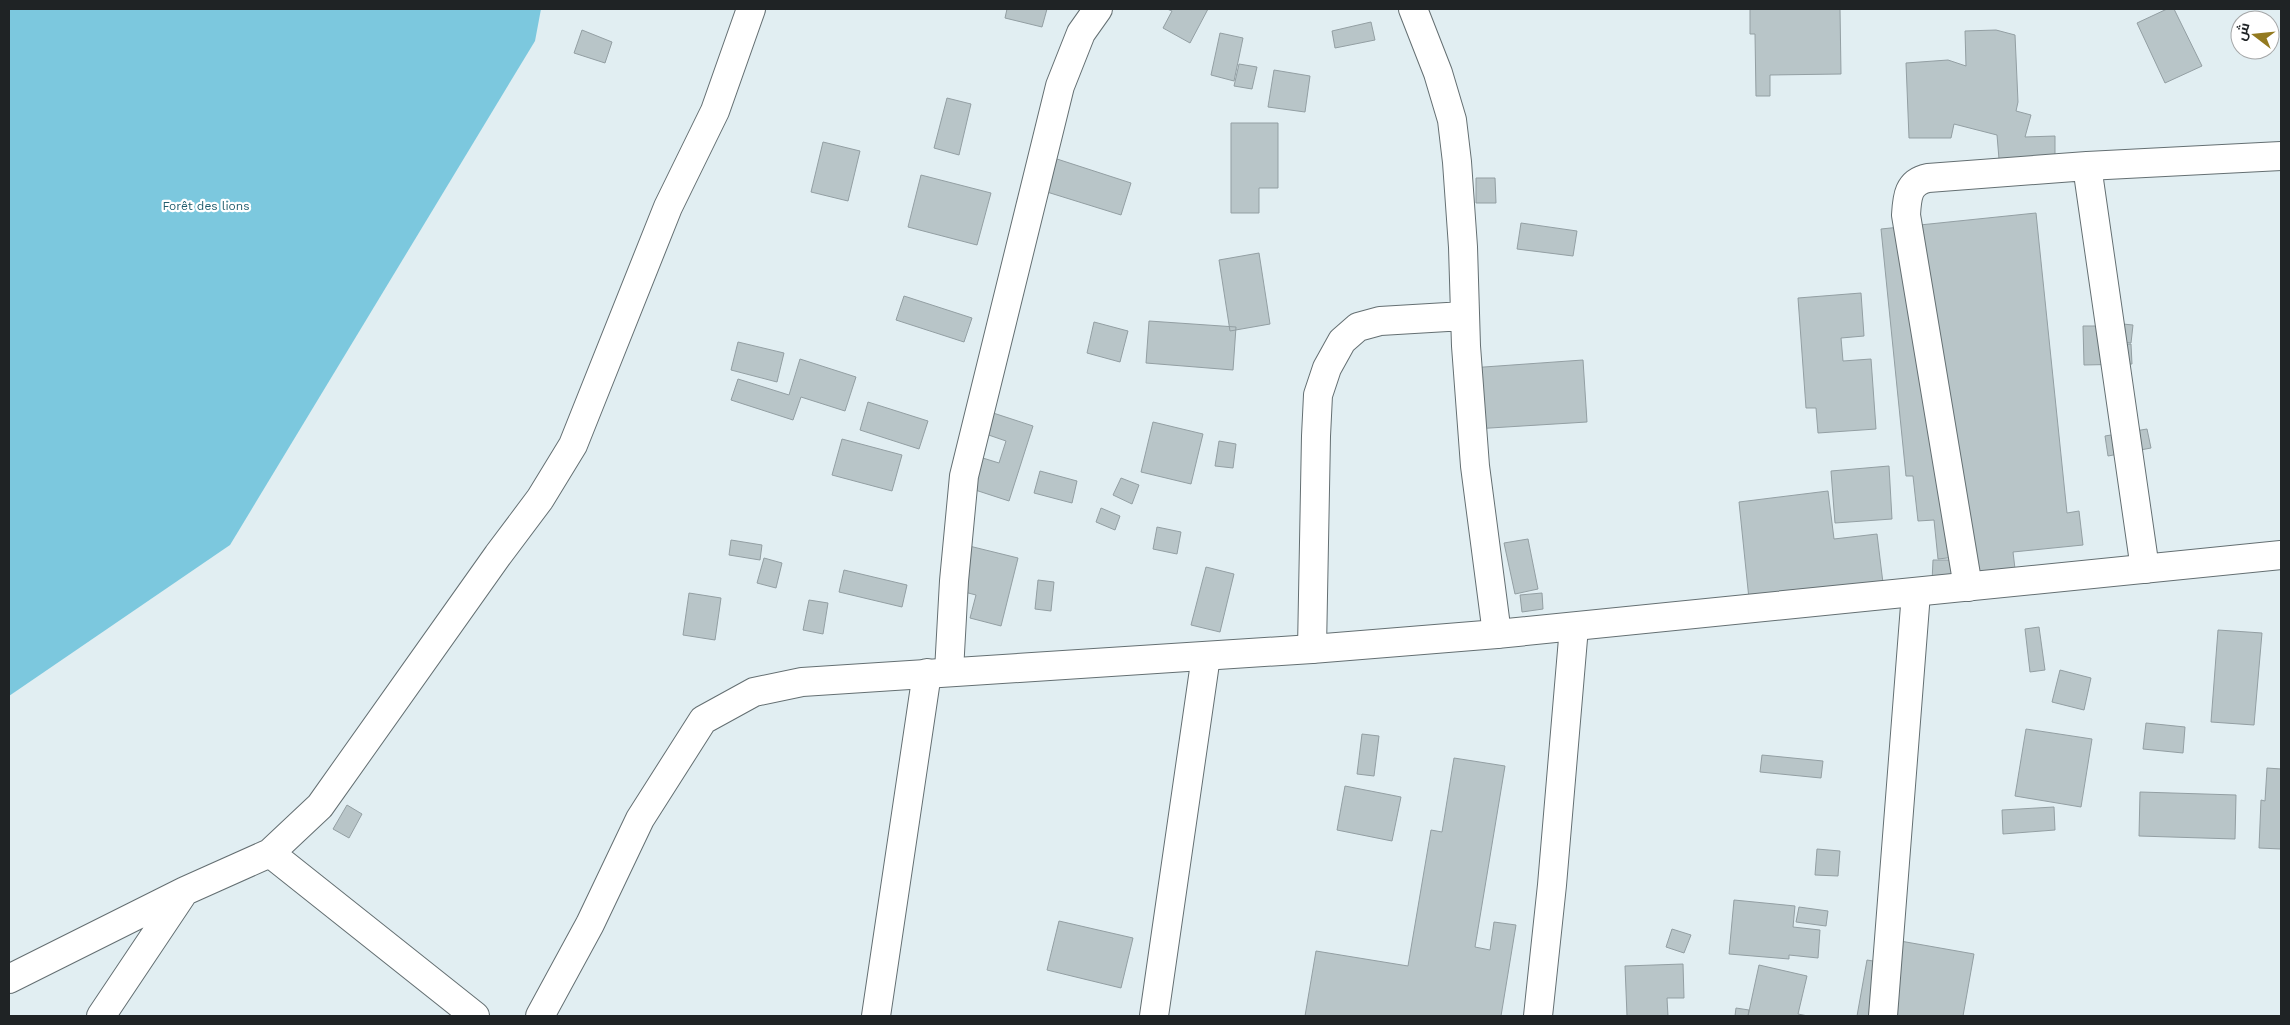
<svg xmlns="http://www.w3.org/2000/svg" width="2290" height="1025" font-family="'Work Sans',Cairo,sans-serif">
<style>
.forest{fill:#7cc8de}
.building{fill:#b8c5c8;stroke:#939fa3}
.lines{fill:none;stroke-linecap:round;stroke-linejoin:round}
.minor-casing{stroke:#646f72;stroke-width:30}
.tertiary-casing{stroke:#646f72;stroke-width:30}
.minor{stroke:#fff;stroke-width:28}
.tertiary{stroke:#fff;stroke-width:28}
.labels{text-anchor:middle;stroke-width:4.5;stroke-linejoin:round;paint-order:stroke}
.park-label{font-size:12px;fill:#205e6e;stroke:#fff}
</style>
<rect width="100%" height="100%" fill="#e1eef2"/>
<!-- forest -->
<path class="forest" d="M 9,9 L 541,9 L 535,41 L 230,545 L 9,696 Z"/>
<!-- building -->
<path class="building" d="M 1007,9 L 1047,9 L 1042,27 L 1005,18 Z
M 1167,9 L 1208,9 L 1190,43 L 1163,28 L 1172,11 Z
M 1750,9 L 1840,9 L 1841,74 L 1770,75 L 1770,96 L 1756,96 L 1755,34 L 1750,34 Z
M 2167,9 L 2174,9 L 2202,66 L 2165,83 L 2137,23 Z
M 1371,22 L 1375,40 L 1335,48 L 1332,31 Z
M 582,30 L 612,42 L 605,63 L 574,53 Z
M 1996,30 L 2015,35 L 2018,102 L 2016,111 L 2031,115 L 2025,137 L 2055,136 L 2055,157 L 1999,159 L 1997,135 L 1954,124 L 1951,138 L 1909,138 L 1906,63 L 1948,60 L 1966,66 L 1965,31 Z
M 1220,33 L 1243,38 L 1234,81 L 1211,75 Z
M 1239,64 L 1257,67 L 1252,89 L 1234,86 Z
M 1274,70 L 1310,76 L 1305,112 L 1268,107 Z
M 947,98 L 971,104 L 959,155 L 934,148 Z
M 1231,123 L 1278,123 L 1278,188 L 1259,188 L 1259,213 L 1231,213 Z
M 823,142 L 860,151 L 848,201 L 811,192 Z
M 1057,159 L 1131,183 L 1121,215 L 1047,192 Z
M 921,175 L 991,193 L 977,245 L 908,227 Z
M 1476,178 L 1495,178 L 1496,203 L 1476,203 Z
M 2036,213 L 2067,513 L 2079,511 L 2083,545 L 2013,552 L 2016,577 L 1977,582 L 1974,555 L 1938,559 L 1934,520 L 1918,521 L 1913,476 L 1906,476 L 1881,229 Z
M 1521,223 L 1577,231 L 1573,256 L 1517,249 Z
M 1259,253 L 1270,324 L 1230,331 L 1219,260 Z
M 1861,293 L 1864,336 L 1841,338 L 1843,361 L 1871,359 L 1876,429 L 1818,433 L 1816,408 L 1806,408 L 1798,298 Z
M 904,296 L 972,318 L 964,342 L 896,320 Z
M 1149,321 L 1236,327 L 1233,370 L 1146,363 Z
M 1094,322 L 1128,331 L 1120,362 L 1087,353 Z
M 2102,322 L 2133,325 L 2131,343 L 2101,340 Z
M 2083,326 L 2098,326 L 2099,345 L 2131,344 L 2132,364 L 2084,365 Z
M 738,342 L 784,353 L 777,382 L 731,370 Z
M 800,359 L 856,377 L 845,411 L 801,397 L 793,420 L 731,400 L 738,379 L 789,395 Z
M 1583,360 L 1587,422 L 1474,429 L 1470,368 Z
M 868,402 L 928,421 L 919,449 L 860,430 Z
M 984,410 L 1033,426 L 1009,501 L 963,486 L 973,455 L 999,463 L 1006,441 L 977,431 Z
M 1153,422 L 1203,434 L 1191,484 L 1141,472 Z
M 2147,429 L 2151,448 L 2108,456 L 2105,436 Z
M 842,439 L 902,455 L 892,491 L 832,475 Z
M 1219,441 L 1236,444 L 1233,468 L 1215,466 Z
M 1889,466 L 1892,519 L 1835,523 L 1831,471 Z
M 1040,471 L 1077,481 L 1072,503 L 1034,493 Z
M 1121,478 L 1139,485 L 1132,504 L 1113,495 Z
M 1828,491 L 1834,539 L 1877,534 L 1883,583 L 1749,599 L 1739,502 Z
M 1101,508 L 1120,516 L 1115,530 L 1096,522 Z
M 1157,527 L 1181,532 L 1177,554 L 1153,549 Z
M 1528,539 L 1538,589 L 1515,594 L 1504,543 Z
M 731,540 L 762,545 L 760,560 L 729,555 Z
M 957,543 L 1018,558 L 1001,626 L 970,618 L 976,595 L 945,587 Z
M 764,558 L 782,563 L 776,588 L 757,583 Z
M 1933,560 L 1952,560 L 1952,583 L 1932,582 Z
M 1206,567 L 1234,574 L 1220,632 L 1191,625 Z
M 844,570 L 907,585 L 902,607 L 839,592 Z
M 1038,580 L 1054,582 L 1051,611 L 1035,609 Z
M 689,593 L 721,598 L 715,640 L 683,635 Z
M 1542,593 L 1543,609 L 1522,612 L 1520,595 Z
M 809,600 L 828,603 L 823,634 L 803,630 Z
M 2039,627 L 2045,670 L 2030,672 L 2025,629 Z
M 2218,630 L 2262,633 L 2254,725 L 2211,722 Z
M 2060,670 L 2091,678 L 2084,710 L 2052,702 Z
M 2146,723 L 2185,727 L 2183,753 L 2143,749 Z
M 2026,729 L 2092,739 L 2081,807 L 2015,796 Z
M 1362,734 L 1379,736 L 1374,776 L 1357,774 Z
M 1762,755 L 1823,761 L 1821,778 L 1760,772 Z
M 1454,758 L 1505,766 L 1475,947 L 1490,950 L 1494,922 L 1516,925 L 1501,1016 L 1305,1016 L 1316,951 L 1408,966 L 1431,830 L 1442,832 Z
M 2267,768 L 2281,769 L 2281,849 L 2259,848 L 2261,800 L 2265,801 Z
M 1345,786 L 1401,797 L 1392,841 L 1337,830 Z
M 2140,792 L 2236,795 L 2235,839 L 2139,836 Z
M 347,805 L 362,814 L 349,838 L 333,829 Z
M 2054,807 L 2055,830 L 2003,834 L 2002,810 Z
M 1817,849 L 1840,851 L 1838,876 L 1815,875 Z
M 1734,900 L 1795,906 L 1793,927 L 1820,930 L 1818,958 L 1789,955 L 1789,959 L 1729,954 Z
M 1799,907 L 1828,911 L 1826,926 L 1796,922 Z
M 1059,921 L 1133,938 L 1121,988 L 1047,970 Z
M 1672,929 L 1691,935 L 1684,953 L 1666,947 Z
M 1889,939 L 1974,954 L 1963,1016 L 1857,1016 L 1867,960 L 1885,963 Z
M 1683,964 L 1684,998 L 1667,998 L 1668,1016 L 1627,1016 L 1625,966 Z
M 1759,965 L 1807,976 L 1798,1014 L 1808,1016 L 1748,1016 Z
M 1736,1008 L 1749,1010 L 1748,1016 L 1735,1016 Z"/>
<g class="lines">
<defs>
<path id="minor" d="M 1413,9 L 1438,73 L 1452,120 L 1457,162 L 1463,247 L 1466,346 L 1475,466 L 1497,634
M 2087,166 L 2145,569
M 1968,587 L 1906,215 C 1907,197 1908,182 1928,178 L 2087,166 L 2281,156
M 1312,649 L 1316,436 L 1318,395 L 1327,368 L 1342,341 L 1358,327 L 1380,321 L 1464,316
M 949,671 L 954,581 L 964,476 L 1060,86 L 1081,33 L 1098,9
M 270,853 L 475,1016
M 9,979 L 185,891 L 270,853 L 320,806 L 498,555 L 540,499 L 573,445 L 668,207 L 715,111 L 751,9
M 101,1016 L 184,892
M 876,1016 L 927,673
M 1154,1016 L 1206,656
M 1538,1016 L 1552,885 L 1574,627
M 1883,1016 L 1916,593"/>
<path id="tertiary" d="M 540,1016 L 590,924 L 640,819 L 703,720 L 754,692 L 802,682 L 1312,649 L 1497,634 L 2281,555"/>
</defs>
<!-- minor casing -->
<use href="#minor" class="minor-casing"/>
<!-- tertiary casing -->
<use href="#tertiary" class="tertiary-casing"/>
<!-- minor -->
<use href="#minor" class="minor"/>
<!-- tertiary -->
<use href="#tertiary" class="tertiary"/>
</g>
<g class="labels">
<!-- park labels -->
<g class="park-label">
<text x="206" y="210">Forêt des lions</text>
</g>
</g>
<!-- border -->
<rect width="2290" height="1025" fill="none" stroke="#1f2325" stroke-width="20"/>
<!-- north arrow -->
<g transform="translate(2255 35) rotate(286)"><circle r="24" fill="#ffffff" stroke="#a5a7a8"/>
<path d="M0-4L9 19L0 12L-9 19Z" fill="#937a20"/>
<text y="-8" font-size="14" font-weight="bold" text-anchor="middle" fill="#1f2325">ش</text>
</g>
</svg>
